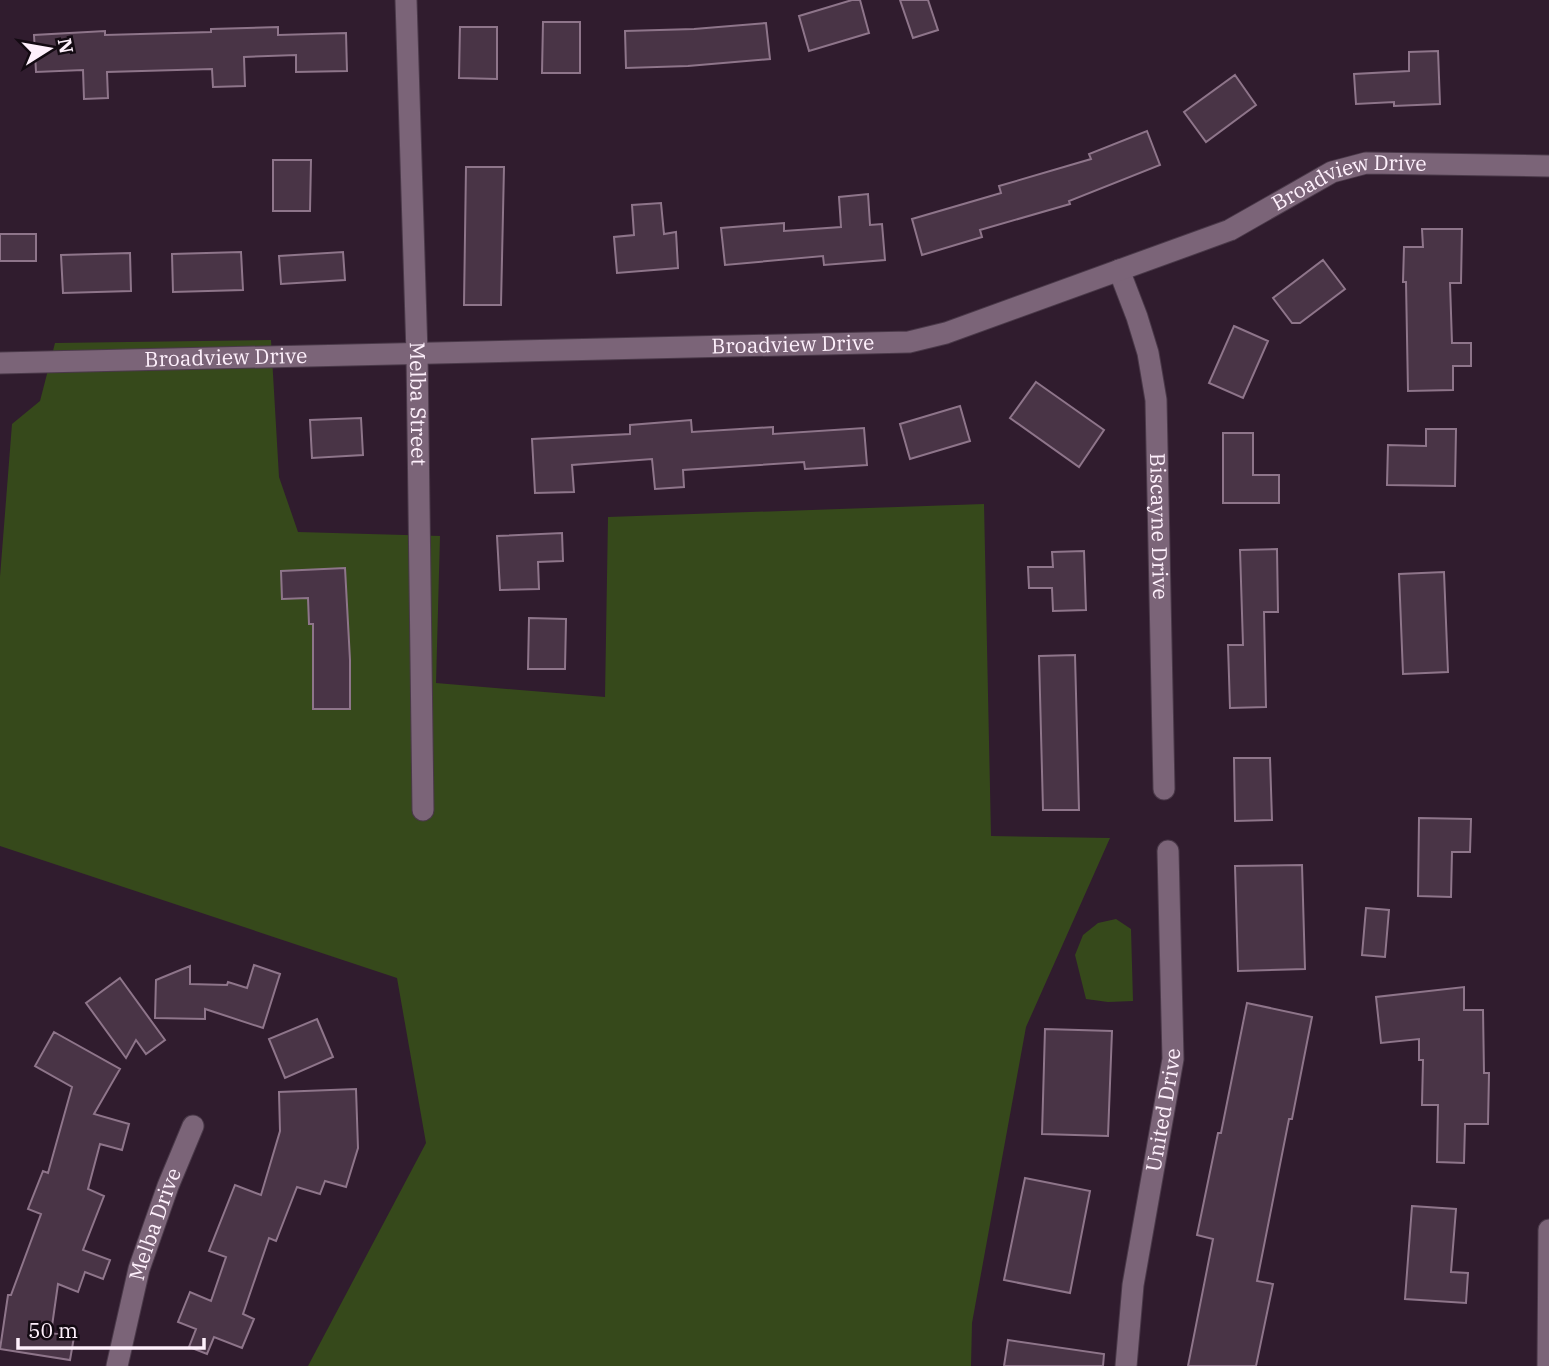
<svg xmlns="http://www.w3.org/2000/svg" width="1549" height="1366" font-family="'IBM Plex Serif',serif">
<style>
.green{fill:#36491b}
.building{fill:#493446;stroke:#8e758a;stroke-width:2}
.lines{fill:none;stroke-linecap:round;stroke-linejoin:round}
.minor-casing{stroke:#4a3949;stroke-width:23}
.minor{stroke:#7b6478;stroke-width:21}
.labels{text-anchor:middle;stroke-width:7;stroke-linejoin:round;paint-order:stroke}
.street-label{font-size:21px;fill:#fef0fc;stroke:#130a12}
</style>
<rect width="100%" height="100%" fill="#301c2e"/>
<!-- green -->
<path class="green" d="M 271,340 L 279,477 L 298,532 L 440,536 L 436,683 L 605,697 L 608,517 L 984,504 L 991,836 L 1110,838 L 1026,1027 L 972,1323 L 971,1366 L 308,1366 L 426,1143 L 397,978 L 0,846 L 0,577 L 12,424 L 40,401 L 55,343 Z
M 1116,919 L 1131,929 L 1133,1001 L 1108,1002 L 1086,999 L 1075,955 L 1083,935 L 1098,923 Z"/>
<!-- building -->
<path class="building" d="M 852,0 L 860,0 L 869,33 L 809,51 L 799,16 Z
M 900,0 L 928,0 L 938,30 L 913,38 Z
M 543,22 L 580,22 L 580,73 L 542,73 Z
M 766,23 L 770,59 L 688,66 L 626,68 L 625,31 L 694,29 Z
M 278,27 L 278,35 L 346,33 L 347,71 L 296,72 L 296,55 L 244,57 L 245,86 L 213,87 L 212,69 L 107,72 L 108,98 L 84,99 L 83,70 L 36,72 L 34,35 L 105,31 L 105,35 L 211,32 L 211,29 Z
M 460,27 L 497,27 L 497,79 L 459,78 Z
M 1438,51 L 1440,104 L 1394,106 L 1394,102 L 1356,104 L 1354,74 L 1409,71 L 1409,52 Z
M 1235,75 L 1256,105 L 1206,142 L 1184,112 Z
M 1147,131 L 1160,165 L 1069,201 L 1070,204 L 980,230 L 982,237 L 922,255 L 912,219 L 1001,193 L 999,186 L 1091,159 L 1089,154 Z
M 273,160 L 311,160 L 310,211 L 273,211 Z
M 466,167 L 504,167 L 501,305 L 464,305 Z
M 868,194 L 870,225 L 882,224 L 885,260 L 824,265 L 823,256 L 725,265 L 721,228 L 784,223 L 784,231 L 841,227 L 839,197 Z
M 661,203 L 664,234 L 676,232 L 678,268 L 617,273 L 614,237 L 634,235 L 632,205 Z
M 1422,229 L 1462,229 L 1461,283 L 1450,283 L 1452,343 L 1471,343 L 1471,366 L 1453,366 L 1453,390 L 1408,391 L 1406,282 L 1403,282 L 1404,247 L 1423,247 Z
M 0,234 L 36,234 L 36,261 L 0,261 Z
M 241,252 L 243,290 L 173,292 L 172,254 Z
M 343,252 L 345,280 L 281,284 L 279,256 Z
M 130,253 L 131,291 L 63,293 L 61,255 Z
M 1323,260 L 1345,289 L 1300,323 L 1292,323 L 1273,298 Z
M 1234,326 L 1268,341 L 1243,398 L 1209,383 Z
M 1036,382 L 1104,430 L 1079,467 L 1010,418 Z
M 960,406 L 970,441 L 910,459 L 900,424 Z
M 361,418 L 363,455 L 312,458 L 310,420 Z
M 691,420 L 692,432 L 773,427 L 773,434 L 864,428 L 867,465 L 805,469 L 804,462 L 683,470 L 684,487 L 655,489 L 652,459 L 572,465 L 574,492 L 535,493 L 532,439 L 630,434 L 630,425 Z
M 1426,429 L 1456,429 L 1455,486 L 1387,485 L 1388,445 L 1426,446 Z
M 1223,433 L 1253,433 L 1253,475 L 1279,475 L 1279,503 L 1223,503 Z
M 562,533 L 563,561 L 538,562 L 539,589 L 500,590 L 497,536 Z
M 1277,549 L 1278,612 L 1264,612 L 1266,707 L 1230,708 L 1228,645 L 1243,645 L 1240,550 Z
M 1084,551 L 1086,610 L 1053,611 L 1052,588 L 1029,588 L 1028,567 L 1053,567 L 1052,552 Z
M 345,568 L 350,660 L 350,709 L 313,709 L 313,624 L 309,624 L 308,598 L 282,599 L 281,571 Z
M 1444,572 L 1448,672 L 1403,674 L 1399,574 Z
M 529,618 L 566,619 L 565,669 L 528,669 Z
M 1075,655 L 1079,810 L 1043,810 L 1039,656 Z
M 1234,758 L 1270,758 L 1272,820 L 1235,821 Z
M 1419,818 L 1471,819 L 1470,852 L 1452,852 L 1451,897 L 1418,896 Z
M 1302,865 L 1305,969 L 1238,971 L 1235,866 Z
M 1366,908 L 1389,910 L 1385,957 L 1362,955 Z
M 254,965 L 280,974 L 263,1028 L 205,1009 L 205,1019 L 155,1018 L 156,980 L 190,966 L 190,984 L 227,985 L 228,982 L 247,988 Z
M 120,978 L 165,1040 L 146,1054 L 136,1040 L 126,1058 L 86,1003 Z
M 1464,987 L 1464,1010 L 1483,1010 L 1484,1073 L 1489,1073 L 1488,1124 L 1465,1124 L 1464,1163 L 1437,1162 L 1438,1105 L 1422,1105 L 1423,1060 L 1419,1060 L 1419,1039 L 1381,1043 L 1376,997 Z
M 1247,1003 L 1312,1017 L 1292,1119 L 1289,1119 L 1257,1281 L 1273,1284 L 1256,1366 L 1188,1366 L 1213,1239 L 1197,1235 L 1218,1133 L 1221,1133 Z
M 317,1019 L 333,1057 L 285,1078 L 269,1039 Z
M 1045,1029 L 1112,1031 L 1108,1136 L 1042,1134 Z
M 54,1032 L 120,1069 L 94,1114 L 129,1124 L 122,1150 L 100,1144 L 88,1189 L 104,1196 L 83,1250 L 110,1260 L 103,1279 L 85,1272 L 78,1292 L 58,1284 L 51,1333 L 74,1337 L 70,1360 L 0,1349 L 8,1295 L 11,1295 L 41,1214 L 28,1209 L 43,1171 L 48,1173 L 72,1087 L 35,1066 Z
M 356,1089 L 358,1148 L 346,1187 L 325,1181 L 320,1194 L 297,1187 L 276,1241 L 269,1238 L 243,1314 L 254,1319 L 242,1348 L 214,1337 L 207,1354 L 189,1347 L 196,1329 L 178,1322 L 190,1292 L 211,1301 L 226,1257 L 209,1251 L 235,1185 L 261,1195 L 280,1131 L 279,1092 Z
M 1025,1178 L 1090,1191 L 1070,1293 L 1004,1280 Z
M 1412,1206 L 1456,1209 L 1451,1272 L 1468,1273 L 1466,1303 L 1405,1299 Z
M 1008,1340 L 1104,1354 L 1103,1366 L 1004,1366 Z"/>
<g class="lines">
<defs>
<g id="minor">
<path id="s1" d="M 406,0 L 417,354 L 423,810"/>
<path id="s2" d="M 1119,270 L 1137,317 L 1148,353 L 1156,400 L 1164,789"/>
<path id="s3" d="M 0,363 L 909,342 L 946,333 L 1230,230 L 1332,172 L 1366,163 L 1549,166"/>
<path id="s4" d="M 117,1366 L 139,1269 L 168,1186 L 193,1126"/>
<path id="s5" d="M 1126,1366 L 1133,1285 L 1173,1059 L 1168,851"/>
<path d="M 1548,1366 L 1549,1230"/>
</g>
</defs>
<!-- minor casing -->
<use href="#minor" class="minor-casing"/>
<!-- minor -->
<use href="#minor" class="minor"/>
</g>
<g class="labels">
<!-- street labels -->
<g class="street-label">
<text dy="7" stroke="none"><textPath href="#s3" startOffset="1381">Broadview Drive</textPath></text>
<text dy="7" stroke="none"><textPath href="#s3" startOffset="793">Broadview Drive</textPath></text>
<text dy="7" stroke="none"><textPath href="#s3" startOffset="226">Broadview Drive</textPath></text>
<text dy="7" stroke="none"><textPath href="#s1" startOffset="404">Melba Street</textPath></text>
<text dy="7" stroke="none"><textPath href="#s2" startOffset="262">Biscayne Drive</textPath></text>
<text dy="7" stroke="none"><textPath href="#s5" startOffset="259">United Drive</textPath></text>
<text dy="7" stroke="none"><textPath href="#s4" startOffset="147">Melba Drive</textPath></text>
</g>
</g>
<!-- north arrow -->
<g transform="translate(49 49) rotate(79)" stroke="#130a12" stroke-width="5" paint-order="stroke">
<path d="M0-5L12 26L0 18L-12 26Z" fill="#fef0fc"/>
<text y="-10" font-size="19" font-weight="bold" text-anchor="middle" fill="#fef0fc">N</text>
</g>
<!-- scale -->
<path d="M18 1338v10h186v-10" fill="none" stroke="#fef0fc" stroke-width="3.5"/>
<text x="28" y="1338" font-size="21" fill="#fef0fc" stroke="#130a12" stroke-width="5" paint-order="stroke">50 m</text>
</svg>
